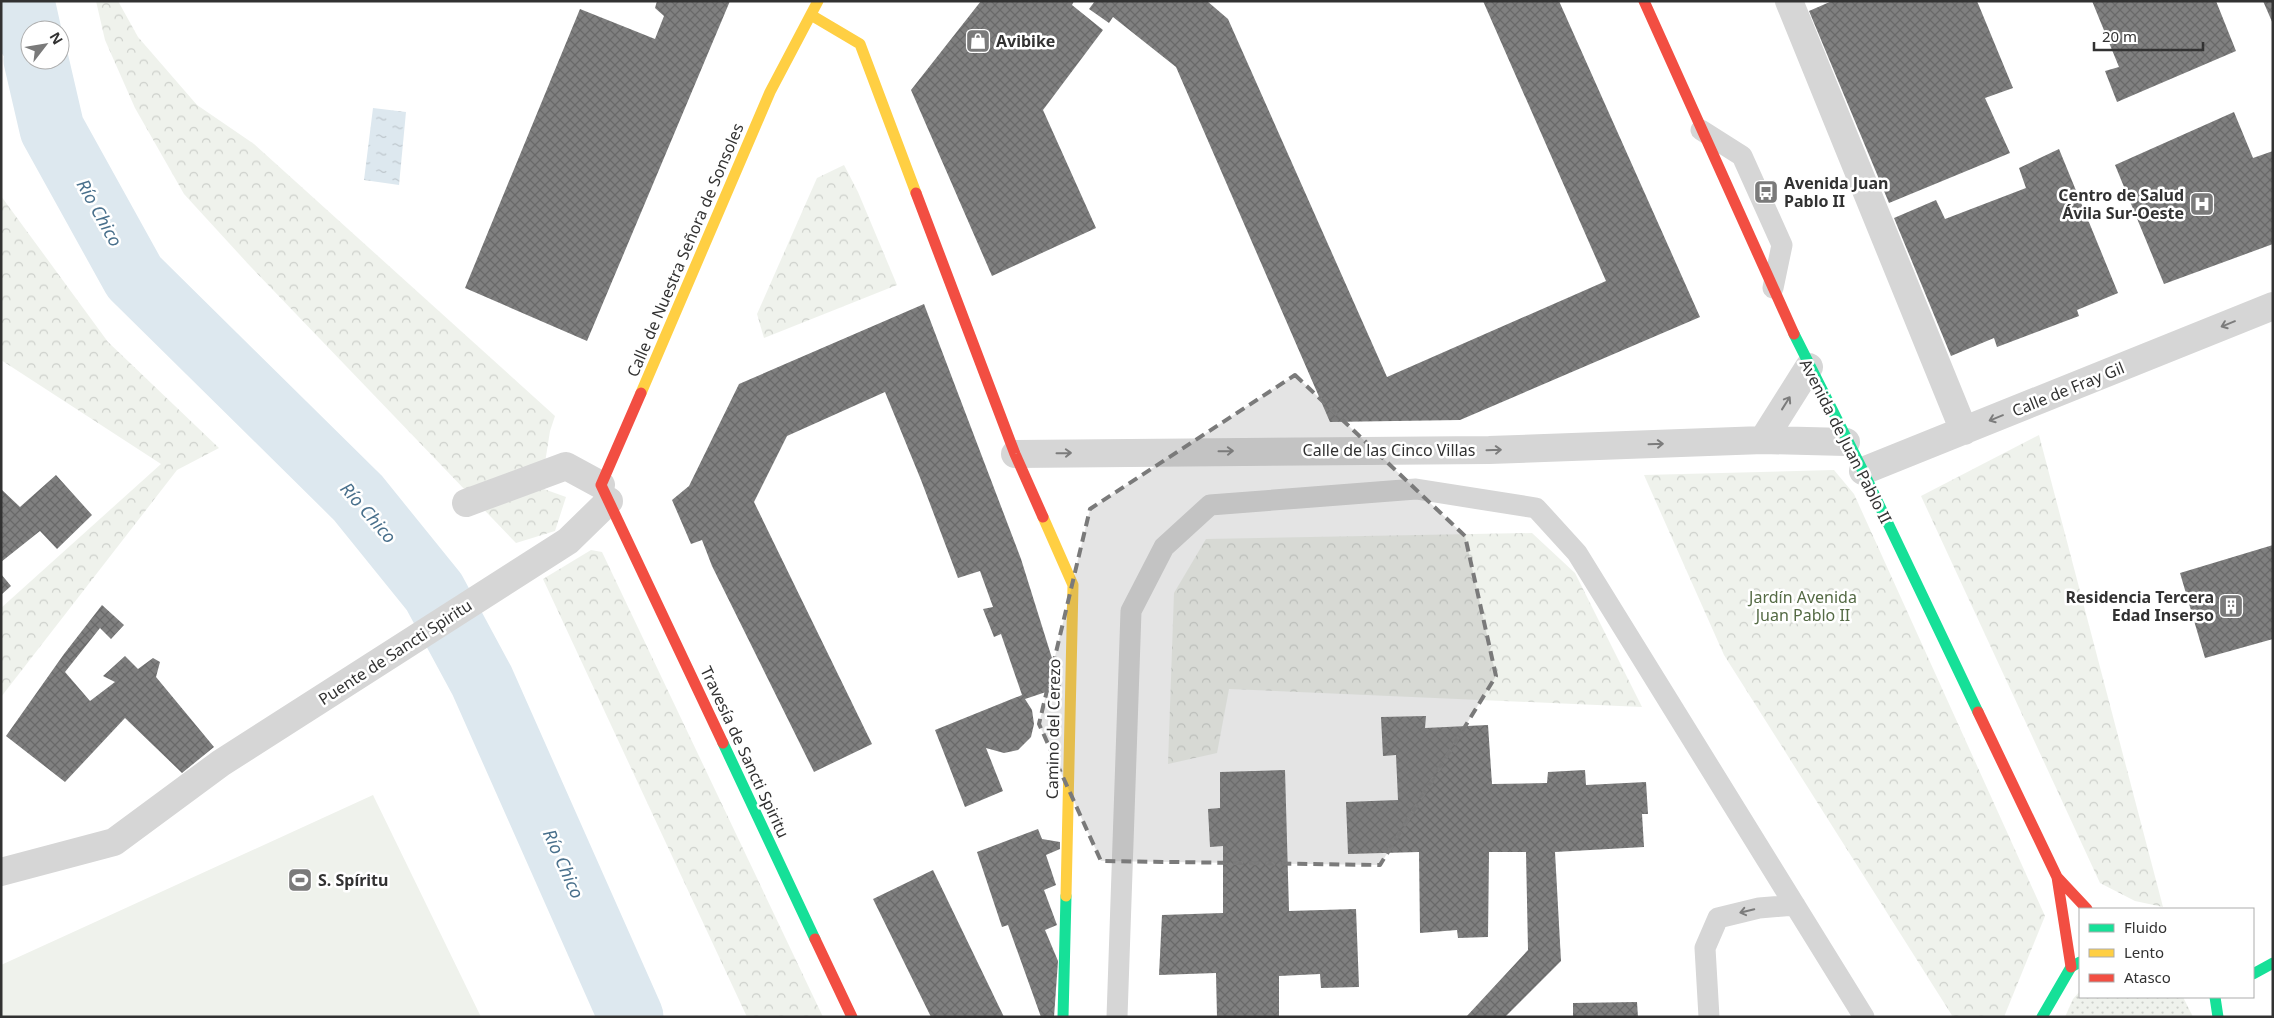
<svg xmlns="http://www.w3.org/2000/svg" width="2274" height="1018" font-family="'Noto Sans',sans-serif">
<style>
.grass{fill:url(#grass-dots)}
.park{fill:url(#park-crowns)}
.pitch{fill:#eff2ec}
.water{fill:url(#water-ripples)}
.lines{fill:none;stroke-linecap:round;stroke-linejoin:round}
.river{stroke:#dde8ef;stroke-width:65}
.building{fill:url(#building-cross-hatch)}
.lane{stroke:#d6d6d6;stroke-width:21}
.street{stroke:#d6d6d6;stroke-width:28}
.fast{stroke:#16e098;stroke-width:11}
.slow{stroke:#ffcf43;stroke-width:11}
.jam{stroke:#f24e42;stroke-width:11}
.oneway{stroke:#7c7c7c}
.marked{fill:#7a7a7a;fill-opacity:0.2;stroke:#7a7a7a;stroke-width:4;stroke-dasharray:10 6;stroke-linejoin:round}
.labels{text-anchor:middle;stroke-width:5;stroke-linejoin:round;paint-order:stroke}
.poi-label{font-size:16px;font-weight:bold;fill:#323232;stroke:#fff;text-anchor:start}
.street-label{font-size:16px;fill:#323232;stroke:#fff}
.park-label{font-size:16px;fill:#546a44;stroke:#fff}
.water-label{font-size:18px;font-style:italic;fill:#49708c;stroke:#fff}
</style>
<defs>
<pattern id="grass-dots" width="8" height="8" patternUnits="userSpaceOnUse" patternTransform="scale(1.25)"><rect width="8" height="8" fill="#eff2ec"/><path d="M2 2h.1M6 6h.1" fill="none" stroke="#cdd0cb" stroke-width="1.8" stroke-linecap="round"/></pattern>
<pattern id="park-crowns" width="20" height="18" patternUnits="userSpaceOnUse" patternTransform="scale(1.25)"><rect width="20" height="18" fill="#eff2ec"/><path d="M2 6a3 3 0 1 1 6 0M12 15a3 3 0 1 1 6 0" fill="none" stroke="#cdd0cb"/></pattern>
<pattern id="water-ripples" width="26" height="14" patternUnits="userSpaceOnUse" patternTransform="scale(1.25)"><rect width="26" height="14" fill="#dde8ef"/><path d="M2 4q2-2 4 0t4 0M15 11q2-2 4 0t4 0" fill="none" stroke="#bec7cd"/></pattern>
<pattern id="building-cross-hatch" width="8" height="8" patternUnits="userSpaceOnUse" patternTransform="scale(1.25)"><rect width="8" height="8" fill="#808080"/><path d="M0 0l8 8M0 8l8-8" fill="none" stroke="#696969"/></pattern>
</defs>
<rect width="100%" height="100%" fill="#fff"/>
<!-- grass -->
<path class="grass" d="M 2080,991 L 2080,997 L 2183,997 L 2193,1017 L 2065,1017 L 2073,999 Z"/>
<!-- park -->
<path class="park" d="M 96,1 L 118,1 L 138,37 L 197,105 L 254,144 L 555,416 L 550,431 L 541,488 L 566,497 L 555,531 L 516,543 L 250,266 L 184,194 L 135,108 L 105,40 Z
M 844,165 L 858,192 L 897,285 L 764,338 L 757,314 L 817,178 Z
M 1,196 L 108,342 L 219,448 L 177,470 L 1,697 L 1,608 L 161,464 L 1,360 Z
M 2039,435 L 2163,907 L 2135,901 L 2100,883 L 1921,496 Z
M 1834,470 L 1854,494 L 2045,916 L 2004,1017 L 1953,1017 L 1724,655 L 1644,475 Z
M 1532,533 L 1575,573 L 1642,707 L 1229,689 L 1217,753 L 1168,764 L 1174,593 L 1206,539 Z
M 591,550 L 602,552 L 823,1017 L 747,1017 L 543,579 Z"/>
<!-- pitch -->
<path class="pitch" d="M 373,795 L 481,1017 L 1,1017 L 1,965 Z"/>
<!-- water -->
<path class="water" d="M 373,108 L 406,112 L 399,185 L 364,180 Z"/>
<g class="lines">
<!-- river -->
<path class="river" d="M 22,1 L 30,37
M 36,60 L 52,129 L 134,277 L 358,498 L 434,592 L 482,681 L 631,1017"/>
</g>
<!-- building -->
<path class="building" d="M 657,1 L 730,1 L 587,341 L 465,288 L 580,9 L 655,39 L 664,16 L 655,8 Z
M 981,1 L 1074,1 L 1072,5 L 1103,30 L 1043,110 L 1096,228 L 992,276 L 911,90 Z
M 1095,1 L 1207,1 L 1228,19 L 1387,377 L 1606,281 L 1483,1 L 1559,1 L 1700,317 L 1460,420 L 1330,422 L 1176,67 L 1113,17 L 1109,23 L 1089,9 Z
M 1832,1 L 1977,1 L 2013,88 L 1985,98 L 2010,153 L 1889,203 L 1809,11 Z
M 2092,1 L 2216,1 L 2236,51 L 2117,102 L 2105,71 L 2119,67 Z
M 2263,1 L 2273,1 L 2273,24 Z
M 2234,112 L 2253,158 L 2273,151 L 2273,244 L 2164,284 L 2115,165 Z
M 2059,149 L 2118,293 L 2077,310 L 2079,316 L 1997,347 L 1994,338 L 1951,356 L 1894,218 L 1936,200 L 1945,219 L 2026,188 L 2019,168 Z
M 924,304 L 1021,559 L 1061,687 L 1025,699 L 1032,710 L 1034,724 L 1031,737 L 1018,750 L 1004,753 L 986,748 L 1003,791 L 965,807 L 935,730 L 1022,695 L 1001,634 L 994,637 L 983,609 L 993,607 L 980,571 L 958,578 L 921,480 L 885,392 L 787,436 L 754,502 L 872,744 L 814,772 L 712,566 L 702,540 L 691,544 L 672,500 L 689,486 L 739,384 Z
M 56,475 L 92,515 L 57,549 L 40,531 L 1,562 L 1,489 L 20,507 Z
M 2273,545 L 2273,639 L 2205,658 L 2180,573 Z
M 1,574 L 11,586 L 1,595 Z
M 102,605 L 124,625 L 111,639 L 100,628 L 65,672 L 90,701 L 115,682 L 103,676 L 125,656 L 138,669 L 153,658 L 160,662 L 156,677 L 214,747 L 182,773 L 125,718 L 65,782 L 6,736 L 64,654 Z
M 1426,716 L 1425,728 L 1488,725 L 1492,784 L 1547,783 L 1548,772 L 1585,770 L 1586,785 L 1646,782 L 1648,814 L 1642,814 L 1644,847 L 1555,852 L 1561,961 L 1505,1017 L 1466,1017 L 1528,950 L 1526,852 L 1489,852 L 1488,937 L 1458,938 L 1457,930 L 1420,933 L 1419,852 L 1348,854 L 1346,802 L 1398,800 L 1396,755 L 1383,756 L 1381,717 Z
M 1285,770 L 1289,911 L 1356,909 L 1359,987 L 1321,988 L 1320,974 L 1279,976 L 1279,1017 L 1217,1017 L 1216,973 L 1159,975 L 1162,915 L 1223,913 L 1223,846 L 1210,847 L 1208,809 L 1220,808 L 1220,772 Z
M 1038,829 L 1042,839 L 1060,842 L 1060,849 L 1046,855 L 1056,885 L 1044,890 L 1057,925 L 1045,930 L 1058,961 L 1054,1017 L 1041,1017 L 1008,925 L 1002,927 L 977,852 Z
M 933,870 L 1004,1017 L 931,1017 L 873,899 Z
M 1637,1002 L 1638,1017 L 1573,1017 L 1573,1003 Z"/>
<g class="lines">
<!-- lane -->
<path class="lane" d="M 1701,130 L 1742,156 L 1782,245 L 1773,288
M 1117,1017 L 1131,611 L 1164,547 L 1210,505 L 1416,489 L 1536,508 L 1577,553 L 1864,1017
M 1709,1017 L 1705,948 L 1718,918 L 1759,908 L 1795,905"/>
<!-- street -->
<path class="street" d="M 1789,1 L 1964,431
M 1763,440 L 1809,367
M 1015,454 L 1489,450 L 1763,440 L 1846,442
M 1863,471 L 2273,306
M 466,503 L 566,466 L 601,485
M 1,872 L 114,842 L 221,763 L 568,541 L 609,501"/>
<!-- fast -->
<path class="fast" d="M 1794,334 L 1863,471 L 1978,712
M 723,743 L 815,939
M 2253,974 L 2273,963
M 2215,997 L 2218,1017
M 1063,1017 L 1066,896
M 2042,1017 L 2071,967 L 2080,962"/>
<!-- slow -->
<path class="slow" d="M 811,15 L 860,44 L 916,193
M 641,393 L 770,92 L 818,1
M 1043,517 L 1073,585 L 1066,896"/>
<!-- jam -->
<path class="jam" d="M 1644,1 L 1794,334
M 916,193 L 1015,454 L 1043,517
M 641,393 L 601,485 L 723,743
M 1978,712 L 2057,877 L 2071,967
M 2057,877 L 2087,909
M 815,939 L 852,1017"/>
</g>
<!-- one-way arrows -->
<defs><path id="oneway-shaft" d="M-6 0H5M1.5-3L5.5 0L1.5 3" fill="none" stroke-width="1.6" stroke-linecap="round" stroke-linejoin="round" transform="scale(1.25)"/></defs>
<g class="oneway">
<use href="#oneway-shaft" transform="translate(2228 324) rotate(158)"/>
<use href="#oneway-shaft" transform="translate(1786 403) rotate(-58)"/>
<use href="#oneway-shaft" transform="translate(1996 418) rotate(158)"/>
<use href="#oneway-shaft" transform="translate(1656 444) rotate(-2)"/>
<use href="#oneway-shaft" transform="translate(1494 450) rotate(-2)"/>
<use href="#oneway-shaft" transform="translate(1226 451) rotate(-1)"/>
<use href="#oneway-shaft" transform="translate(1064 453) rotate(-1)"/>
<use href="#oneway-shaft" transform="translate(1747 911) rotate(166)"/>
</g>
<!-- marked area -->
<path class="marked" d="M 1295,375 L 1465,536 L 1496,676 L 1380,865 L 1101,861 L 1039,724 L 1090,509 Z"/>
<!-- icons -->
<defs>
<symbol id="shop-square" viewBox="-11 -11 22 22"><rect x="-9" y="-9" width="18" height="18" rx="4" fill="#7a7a7a" stroke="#fff"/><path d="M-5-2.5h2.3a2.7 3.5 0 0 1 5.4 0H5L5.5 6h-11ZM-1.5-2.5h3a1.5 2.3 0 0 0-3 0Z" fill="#fff"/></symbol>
<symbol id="bus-square" viewBox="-11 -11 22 22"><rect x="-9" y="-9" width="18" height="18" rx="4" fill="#7a7a7a" stroke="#fff"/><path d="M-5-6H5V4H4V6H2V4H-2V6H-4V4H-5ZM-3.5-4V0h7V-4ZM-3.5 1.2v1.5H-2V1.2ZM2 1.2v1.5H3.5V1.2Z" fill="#fff"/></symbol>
<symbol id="hospital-square" viewBox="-11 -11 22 22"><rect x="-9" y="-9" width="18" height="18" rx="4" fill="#7a7a7a" stroke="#fff"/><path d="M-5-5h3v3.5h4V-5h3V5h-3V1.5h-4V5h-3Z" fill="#fff"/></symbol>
<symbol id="building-square" viewBox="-11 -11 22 22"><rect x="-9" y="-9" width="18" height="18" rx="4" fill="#7a7a7a" stroke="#fff"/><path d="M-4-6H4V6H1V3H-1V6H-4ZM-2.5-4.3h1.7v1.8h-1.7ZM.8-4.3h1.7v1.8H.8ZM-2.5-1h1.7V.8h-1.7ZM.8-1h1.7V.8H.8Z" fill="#fff"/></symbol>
<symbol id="stadium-square" viewBox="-11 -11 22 22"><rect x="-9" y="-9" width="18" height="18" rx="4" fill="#7a7a7a" stroke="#fff"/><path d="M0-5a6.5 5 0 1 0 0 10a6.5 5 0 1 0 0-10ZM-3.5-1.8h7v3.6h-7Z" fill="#fff"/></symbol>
</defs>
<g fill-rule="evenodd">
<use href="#shop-square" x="964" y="27" width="28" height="28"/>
<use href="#bus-square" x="1752" y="178" width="28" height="28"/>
<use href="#hospital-square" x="2188" y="190" width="28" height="28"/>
<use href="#building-square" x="2217" y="592" width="28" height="28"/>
<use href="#stadium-square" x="286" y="866" width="28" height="28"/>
</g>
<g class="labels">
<!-- poi labels -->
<g class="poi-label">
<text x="996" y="47">Avibike</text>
<text x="1784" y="189">Avenida Juan<tspan x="1784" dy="18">Pablo II</tspan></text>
<text x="2184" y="201" text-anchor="end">Centro de Salud<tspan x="2184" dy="18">Ávila Sur-Oeste</tspan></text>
<text x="2214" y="603" text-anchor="end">Residencia Tercera<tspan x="2214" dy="18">Edad Inserso</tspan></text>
<text x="318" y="886">S. Spíritu</text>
</g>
<!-- street labels -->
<g class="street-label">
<text transform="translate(685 250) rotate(-67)" y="6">Calle de Nuestra Señora de Sonsoles</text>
<text transform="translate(2068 389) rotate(-22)" y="6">Calle de Fray Gil</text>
<text transform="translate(1846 441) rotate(63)" y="6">Avenida de Juan Pablo II</text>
<text x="1389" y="456">Calle de las Cinco Villas</text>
<text transform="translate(395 652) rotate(-33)" y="6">Puente de Sancti Spiritu</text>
<text transform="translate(1053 729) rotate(-89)" y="6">Camino del Cerezo</text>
<text transform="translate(745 752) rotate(65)" y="6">Travesía de Sancti Spiritu</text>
</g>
<!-- park labels -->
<g class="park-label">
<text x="1803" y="603">Jardín Avenida<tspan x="1803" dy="18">Juan Pablo II</tspan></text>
</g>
<!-- water labels -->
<g class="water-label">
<text transform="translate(99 213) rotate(61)" y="6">Río Chico</text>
<text transform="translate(368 513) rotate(49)" y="6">Río Chico</text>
<text transform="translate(563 864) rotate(66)" y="6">Río Chico</text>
</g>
</g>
<!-- border -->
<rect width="2274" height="1018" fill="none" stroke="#323232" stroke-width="5"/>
<!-- legend -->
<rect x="2079" y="908" width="175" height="90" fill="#ffffff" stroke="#adadad"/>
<rect x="2089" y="924" width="25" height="8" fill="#16e098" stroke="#adadad"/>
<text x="2124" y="933" font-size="15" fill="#323232">Fluido</text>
<rect x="2089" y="949" width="25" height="8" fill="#ffcf43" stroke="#adadad"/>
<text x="2124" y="958" font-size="15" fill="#323232">Lento</text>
<rect x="2089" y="974" width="25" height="8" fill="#f24e42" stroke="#adadad"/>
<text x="2124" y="983" font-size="15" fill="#323232">Atasco</text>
<!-- north arrow -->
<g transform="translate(45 45) rotate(59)"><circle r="24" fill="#ffffff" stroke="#adadad"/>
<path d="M0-4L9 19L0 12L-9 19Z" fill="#7a7a7a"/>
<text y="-8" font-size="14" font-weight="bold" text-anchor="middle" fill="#323232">N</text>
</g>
<!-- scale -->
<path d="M2094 42v8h109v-8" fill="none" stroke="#323232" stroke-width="2.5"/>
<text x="2102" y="42" font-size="15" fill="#323232" stroke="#ffffff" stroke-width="4" paint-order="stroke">20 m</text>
</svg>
